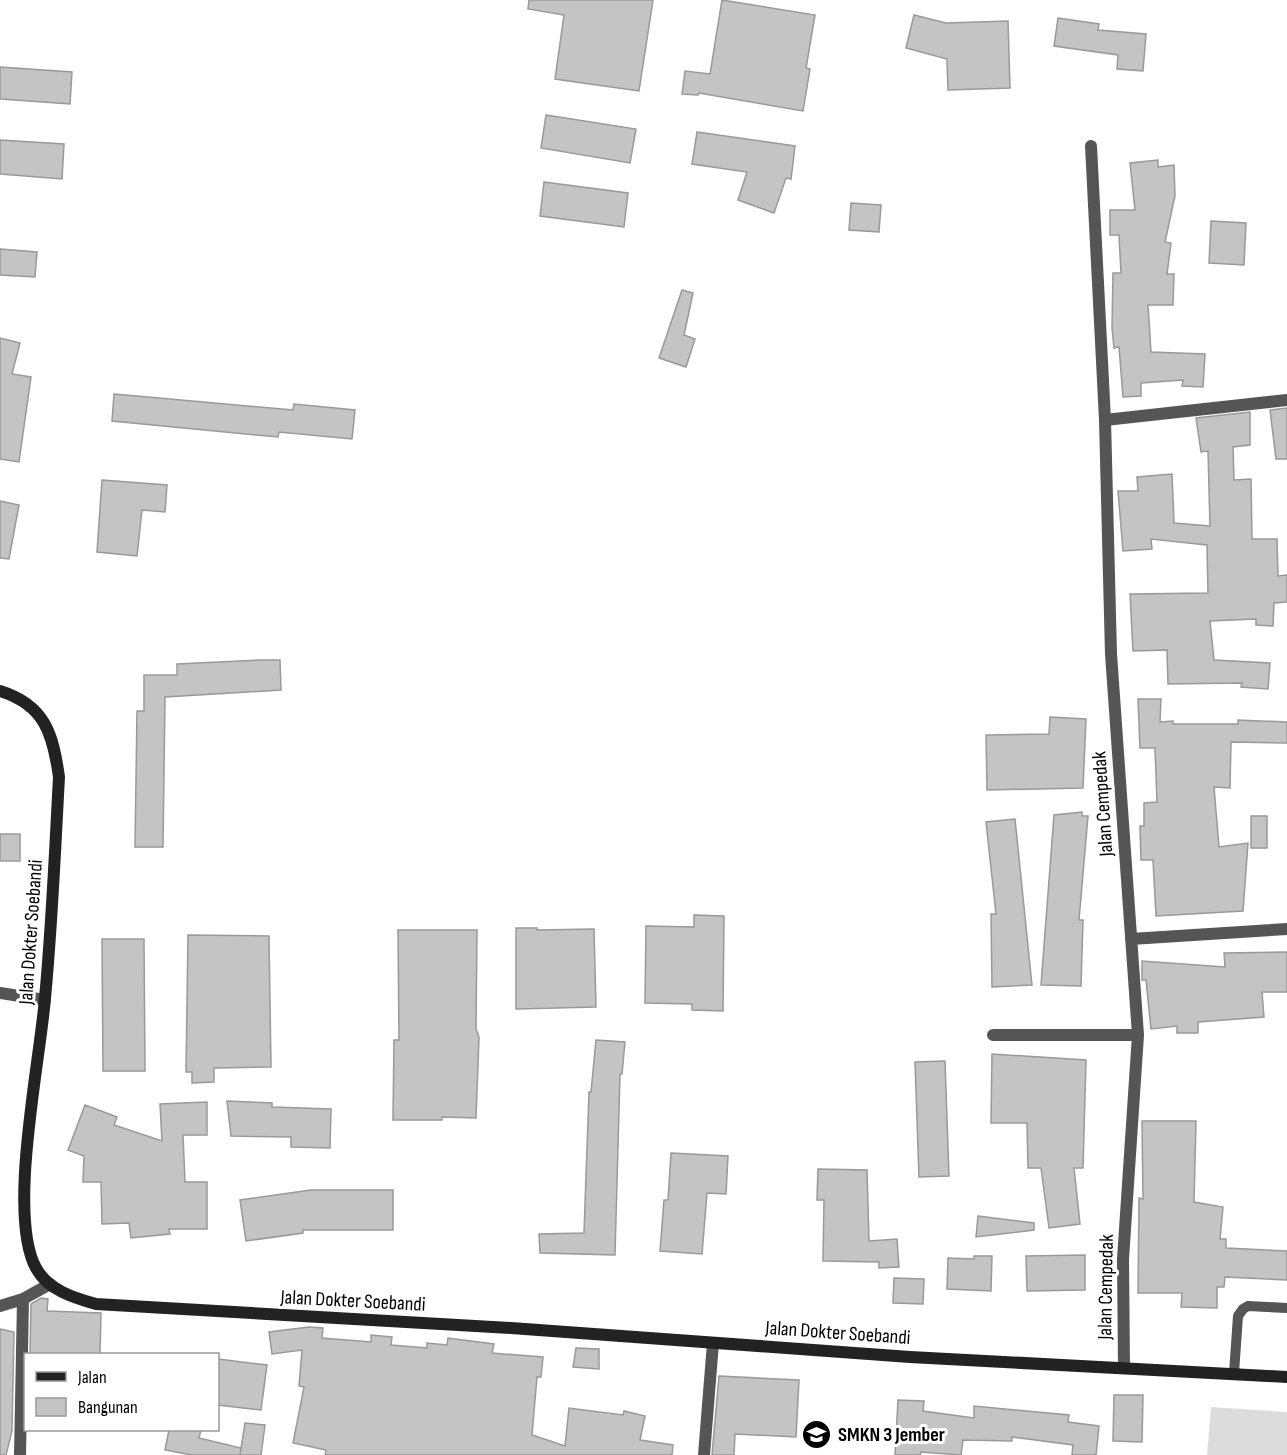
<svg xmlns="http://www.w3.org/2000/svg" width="1287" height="1455" font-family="'Sofia Sans Condensed',sans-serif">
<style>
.green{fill:#dcdcdc}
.building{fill:#c4c4c4;stroke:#999;stroke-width:1.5}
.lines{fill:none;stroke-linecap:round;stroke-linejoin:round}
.lane{stroke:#555;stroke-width:10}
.street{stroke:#555;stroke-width:12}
.secondary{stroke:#222;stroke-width:12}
.labels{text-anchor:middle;stroke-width:6;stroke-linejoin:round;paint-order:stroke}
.street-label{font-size:20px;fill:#000;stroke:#fff}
.poi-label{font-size:20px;font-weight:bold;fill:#000;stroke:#fff;text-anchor:start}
</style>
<rect width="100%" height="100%" fill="#fff"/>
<!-- green -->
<path class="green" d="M 1211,1407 L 1287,1412 L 1287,1455 L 1207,1455 Z"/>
<!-- building -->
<path class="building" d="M 529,0 L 653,0 L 639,91 L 555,79 L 564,15 L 528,9 Z
M 722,0 L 815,15 L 806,68 L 810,69 L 803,111 L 699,93 L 698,95 L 682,94 L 685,71 L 710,74 Z
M 914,15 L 946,23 L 1008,21 L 1010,88 L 948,90 L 947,59 L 906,48 Z
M 1058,18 L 1099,24 L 1098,30 L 1146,34 L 1143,71 L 1117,69 L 1118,55 L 1054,46 Z
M 0,67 L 72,72 L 70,104 L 0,99 Z
M 546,115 L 636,129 L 630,163 L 541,148 Z
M 697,132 L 795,146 L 791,179 L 786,178 L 774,213 L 738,200 L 747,172 L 692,164 Z
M 0,140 L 64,144 L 62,179 L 0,174 Z
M 1158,160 L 1158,167 L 1174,165 L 1175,196 L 1165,242 L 1171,243 L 1167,274 L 1174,274 L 1173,305 L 1148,305 L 1151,352 L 1205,354 L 1203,387 L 1182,386 L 1183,380 L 1141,383 L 1141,396 L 1123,397 L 1119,347 L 1114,348 L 1112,328 L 1113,273 L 1121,273 L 1119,235 L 1110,235 L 1110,210 L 1135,210 L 1130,163 Z
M 544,182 L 628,193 L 624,227 L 540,216 Z
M 851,203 L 881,205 L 879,232 L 849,230 Z
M 1211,221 L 1246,223 L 1244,265 L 1209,263 Z
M 0,249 L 37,252 L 35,277 L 0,275 Z
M 682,290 L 693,293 L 684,335 L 695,339 L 686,367 L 659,358 Z
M 0,338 L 20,343 L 12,374 L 31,377 L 19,462 L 0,459 Z
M 114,394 L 293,410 L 294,404 L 355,410 L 352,439 L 279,432 L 278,437 L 112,421 Z
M 1287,408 L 1287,459 L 1276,459 L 1270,410 Z
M 1250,412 L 1250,445 L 1233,447 L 1234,480 L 1251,479 L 1252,539 L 1277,539 L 1278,576 L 1287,575 L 1287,602 L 1274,603 L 1273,626 L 1256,625 L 1256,619 L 1210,621 L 1214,660 L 1270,663 L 1268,689 L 1241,687 L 1242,683 L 1168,684 L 1167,650 L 1133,651 L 1130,594 L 1208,593 L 1207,545 L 1151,539 L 1152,549 L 1123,551 L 1118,491 L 1138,491 L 1137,477 L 1172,474 L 1174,523 L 1210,526 L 1208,451 L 1201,452 L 1196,418 Z
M 102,480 L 167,485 L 165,512 L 142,510 L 137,556 L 97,552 Z
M 0,501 L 19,505 L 9,559 L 0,558 Z
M 261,660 L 280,660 L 281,690 L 165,697 L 163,847 L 135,847 L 137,711 L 144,711 L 144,675 L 177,675 L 177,664 Z
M 1138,699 L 1161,699 L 1160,722 L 1173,721 L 1173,724 L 1238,724 L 1238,720 L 1287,722 L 1287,743 L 1231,742 L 1230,788 L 1214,787 L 1219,847 L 1248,843 L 1243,911 L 1156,916 L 1153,860 L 1141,860 L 1140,826 L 1144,826 L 1144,803 L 1157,802 L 1155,748 L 1140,748 Z
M 1050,717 L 1086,719 L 1083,788 L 987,790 L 986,735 L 1049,734 Z
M 1082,812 L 1082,816 L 1088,816 L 1079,920 L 1083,920 L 1081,986 L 1041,985 L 1054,815 Z
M 1251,816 L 1267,816 L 1267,848 L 1251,848 Z
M 1015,819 L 1032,985 L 992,987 L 991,914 L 996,914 L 986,822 Z
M 0,834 L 20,834 L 20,861 L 0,861 Z
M 694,915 L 724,916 L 723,1011 L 692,1010 L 692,1004 L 645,1003 L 646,926 L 694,927 Z
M 516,928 L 537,928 L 537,930 L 594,929 L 596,1007 L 516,1009 Z
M 398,930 L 477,930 L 476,1029 L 479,1037 L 476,1118 L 442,1117 L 442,1120 L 393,1120 L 394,1040 L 399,1040 Z
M 188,935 L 269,936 L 271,1067 L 214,1068 L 214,1082 L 192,1083 L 192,1072 L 186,1072 Z
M 102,939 L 144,939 L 145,1071 L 103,1071 Z
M 1287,952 L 1287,992 L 1262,992 L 1264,1017 L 1198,1022 L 1198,1033 L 1177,1033 L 1177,1026 L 1151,1029 L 1146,980 L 1142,980 L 1142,961 L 1225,967 L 1224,953 Z
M 596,1040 L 625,1042 L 622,1074 L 620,1074 L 615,1255 L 540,1253 L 539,1234 L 584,1233 L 589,1092 L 591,1092 Z
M 992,1054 L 1086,1060 L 1083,1168 L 1074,1168 L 1080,1224 L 1049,1228 L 1041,1168 L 1028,1168 L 1027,1123 L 991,1123 Z
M 945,1061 L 949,1176 L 919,1177 L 915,1062 Z
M 227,1101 L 272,1103 L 272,1107 L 331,1109 L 330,1148 L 291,1147 L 291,1137 L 231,1136 Z
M 207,1102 L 207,1135 L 183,1135 L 185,1182 L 207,1182 L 207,1229 L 169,1229 L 170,1234 L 131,1238 L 129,1223 L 102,1224 L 101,1182 L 83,1182 L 84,1156 L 68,1150 L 85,1105 L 117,1117 L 114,1125 L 162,1141 L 160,1104 Z
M 1142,1121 L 1196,1121 L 1194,1202 L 1223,1207 L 1220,1239 L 1226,1239 L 1226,1248 L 1287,1251 L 1287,1280 L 1225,1277 L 1224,1287 L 1217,1287 L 1217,1308 L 1181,1307 L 1182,1293 L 1138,1293 L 1139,1198 L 1143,1199 Z
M 671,1153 L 728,1156 L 726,1194 L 707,1193 L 702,1254 L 660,1251 L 664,1200 L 668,1200 Z
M 818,1169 L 867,1170 L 869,1241 L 897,1239 L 899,1267 L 879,1268 L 879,1262 L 823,1261 L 824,1200 L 817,1200 Z
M 311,1190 L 393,1190 L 393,1230 L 303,1230 L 303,1233 L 246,1241 L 240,1200 Z
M 978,1216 L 1034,1223 L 1034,1230 L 976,1237 Z
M 1085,1255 L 1085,1290 L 1027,1291 L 1026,1256 Z
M 974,1256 L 992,1256 L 991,1291 L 947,1289 L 948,1258 L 974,1259 Z
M 894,1278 L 924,1279 L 923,1304 L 893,1303 Z
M 41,1298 L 48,1299 L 47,1311 L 101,1313 L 100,1354 L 30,1354 L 31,1304 Z
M 309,1327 L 323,1328 L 322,1338 L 371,1342 L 371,1335 L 392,1337 L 391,1345 L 427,1348 L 427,1343 L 447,1345 L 448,1338 L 494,1344 L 492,1353 L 543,1357 L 541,1377 L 537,1377 L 532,1435 L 565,1446 L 569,1408 L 623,1415 L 624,1411 L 645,1416 L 640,1440 L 673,1445 L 672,1455 L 325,1455 L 326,1450 L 293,1443 L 304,1387 L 299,1386 L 302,1350 L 272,1354 L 269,1332 Z
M 0,1329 L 14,1332 L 12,1431 L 6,1455 L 0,1455 Z
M 576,1348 L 599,1349 L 599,1369 L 573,1367 Z
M 218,1359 L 267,1365 L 261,1410 L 218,1405 Z
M 719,1376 L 799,1380 L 796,1437 L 735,1434 L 734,1455 L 712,1455 Z
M 1114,1395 L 1143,1395 L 1142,1442 L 1113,1441 Z
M 898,1400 L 924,1401 L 923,1411 L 974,1418 L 974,1406 L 1069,1415 L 1068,1422 L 1099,1426 L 1096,1455 L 1072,1455 L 1073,1445 L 1012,1437 L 1012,1441 L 963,1440 L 961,1455 L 921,1452 L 920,1455 L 895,1455 Z
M 245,1423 L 265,1425 L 261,1455 L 240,1455 Z
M 169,1430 L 201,1430 L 199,1438 L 241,1448 L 240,1455 L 192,1455 L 165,1450 Z"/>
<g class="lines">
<!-- lane -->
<path class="lane" d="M 1234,1373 L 1238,1316 L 1243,1309 L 1248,1306 L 1287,1308"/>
<!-- street -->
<path class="street" d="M 1091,146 L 1105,420 L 1111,654 L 1138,1035 L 1123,1259 L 1124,1367
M 1105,420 L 1287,400
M 1131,939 L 1287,929
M 0,993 L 45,1000
M 993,1035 L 1138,1035
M 0,1306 L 23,1299 L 50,1284
M 20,1455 L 23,1299
M 704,1455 L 713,1343"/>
<!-- secondary -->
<path class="secondary" d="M 0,691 C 45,705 53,734 59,777 C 55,850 52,925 45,998 C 40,1062 7,1215 36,1268 C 48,1290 74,1298 96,1304 L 511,1328 L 910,1357 L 1287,1377"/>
</g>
<!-- icons -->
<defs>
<symbol id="school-disc" viewBox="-11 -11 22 22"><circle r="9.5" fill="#000" stroke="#fff"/><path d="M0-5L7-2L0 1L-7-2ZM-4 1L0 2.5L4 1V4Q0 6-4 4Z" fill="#fff"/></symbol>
</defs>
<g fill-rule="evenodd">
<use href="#school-disc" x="800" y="1418" width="33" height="33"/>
</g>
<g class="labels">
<!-- street labels -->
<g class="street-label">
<text transform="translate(1102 804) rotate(-94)" y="7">Jalan Cempedak</text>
<text transform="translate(30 932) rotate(-86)" y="7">Jalan Dokter Soebandi</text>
<text transform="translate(1105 1287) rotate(-89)" y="7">Jalan Cempedak</text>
<text transform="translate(353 1300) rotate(3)" y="7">Jalan Dokter Soebandi</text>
<text transform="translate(838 1332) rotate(4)" y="7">Jalan Dokter Soebandi</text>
</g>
<!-- poi labels -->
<g class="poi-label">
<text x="838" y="1441">SMKN 3 Jember</text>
</g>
</g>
<!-- legend -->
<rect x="24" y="1353" width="195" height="78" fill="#ffffff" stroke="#999999" stroke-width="1.5"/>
<rect x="36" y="1372" width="30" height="9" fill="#222222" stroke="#999999" stroke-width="1.5"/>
<text x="78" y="1383" font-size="18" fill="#000000">Jalan</text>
<rect x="36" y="1398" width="30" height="18" fill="#c4c4c4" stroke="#999999" stroke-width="1.5"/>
<text x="78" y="1413" font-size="18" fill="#000000">Bangunan</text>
</svg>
